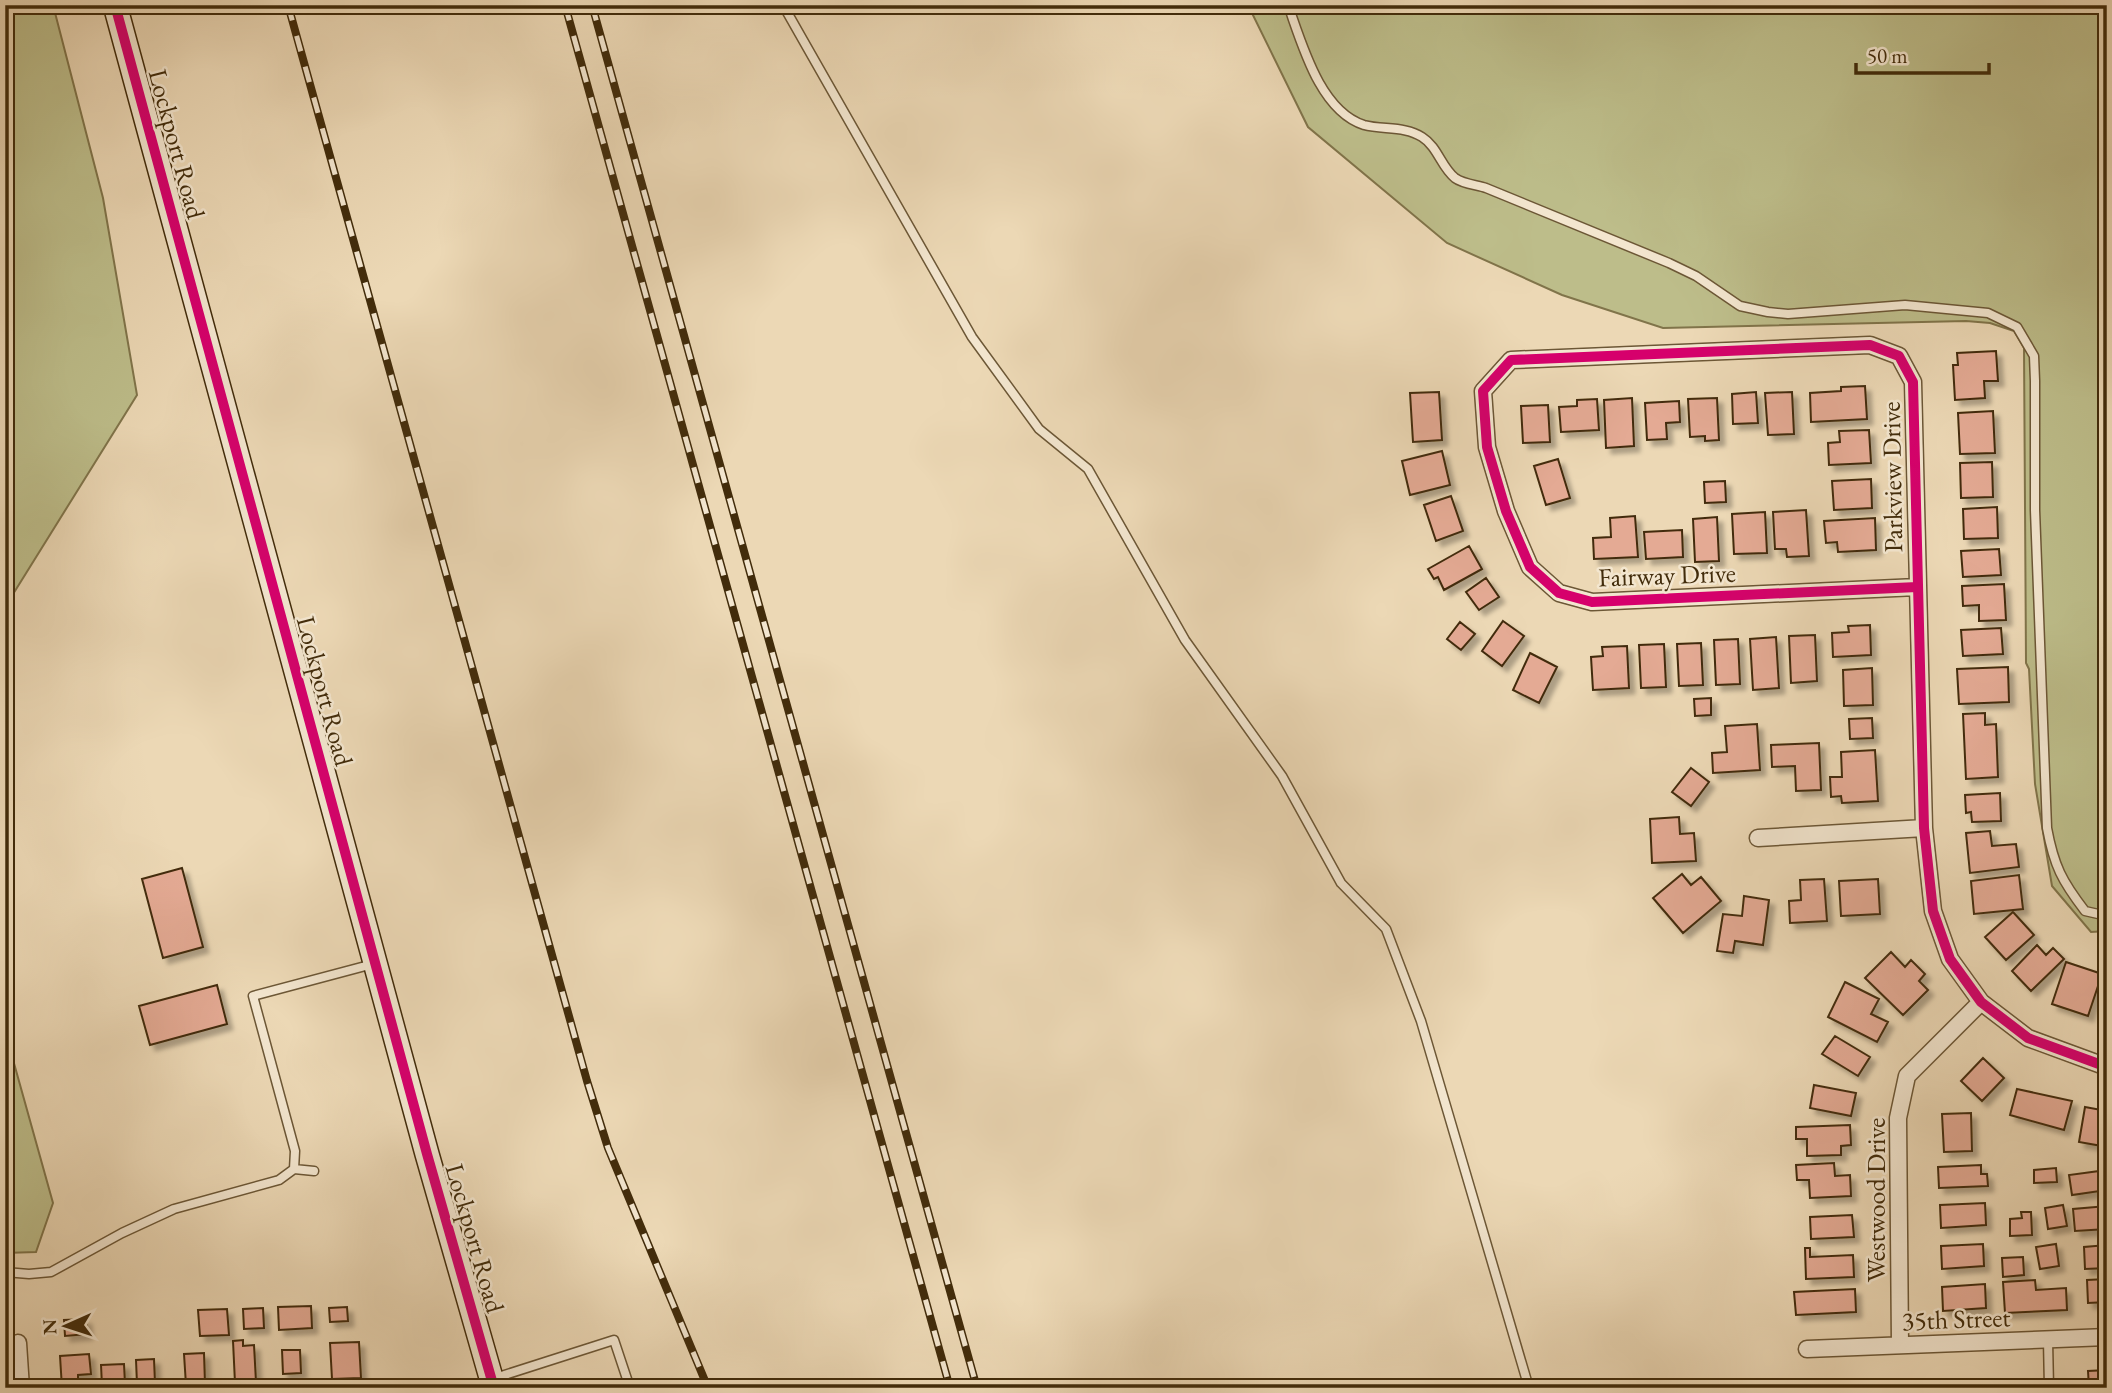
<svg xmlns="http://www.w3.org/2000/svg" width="2112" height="1393" font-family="'EB Garamond',serif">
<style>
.green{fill:#bdbd8a;stroke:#80744a;stroke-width:2}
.building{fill:#e4aa94;stroke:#422c0b;stroke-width:2;filter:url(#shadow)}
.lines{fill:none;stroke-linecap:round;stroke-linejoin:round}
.lane-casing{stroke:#6c5736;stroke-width:11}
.street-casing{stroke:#6c5736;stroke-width:19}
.secondary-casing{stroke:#422c0b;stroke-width:26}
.lane{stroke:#f3e6cf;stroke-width:8}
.street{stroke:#f3e6cf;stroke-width:16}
.secondary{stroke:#f3e6cf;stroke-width:23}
.rail-casing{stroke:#422c0b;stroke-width:8}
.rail{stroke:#f3e6cf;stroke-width:5;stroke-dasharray:16;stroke-linecap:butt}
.cycleway-casing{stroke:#f3e6cf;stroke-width:15}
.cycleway{stroke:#d6006c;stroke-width:10}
.labels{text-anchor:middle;stroke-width:5;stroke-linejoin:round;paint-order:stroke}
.street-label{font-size:26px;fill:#422c0b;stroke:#f3e6cf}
</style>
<defs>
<filter id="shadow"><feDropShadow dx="5.5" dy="5.5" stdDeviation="2" flood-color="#0004"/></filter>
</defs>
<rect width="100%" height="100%" fill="#ecd8b5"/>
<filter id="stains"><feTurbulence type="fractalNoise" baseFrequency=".00286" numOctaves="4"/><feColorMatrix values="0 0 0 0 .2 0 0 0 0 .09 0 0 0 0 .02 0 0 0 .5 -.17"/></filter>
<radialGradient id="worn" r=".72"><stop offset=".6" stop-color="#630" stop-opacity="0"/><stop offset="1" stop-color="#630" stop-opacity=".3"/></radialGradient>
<!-- green -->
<path class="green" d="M 5,5 L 53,5 L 103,198 L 137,395 L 5,607 Z
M 1248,5 L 2107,5 L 2107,931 L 2091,932 L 2052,886 L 2035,784 L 2029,669 L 2026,663 L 2024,348 L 2014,331 L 1990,323 L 1966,321 L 1663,328 L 1562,295 L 1447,243 L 1308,127 Z
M 5,1031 L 53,1203 L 36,1252 L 5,1253 Z"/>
<!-- building -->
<path class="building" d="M 1996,351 L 1998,381 L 1984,381 L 1985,398 L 1955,400 L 1953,365 L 1958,365 L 1957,353 Z
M 1865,386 L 1867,419 L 1811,422 L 1810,393 L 1841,391 L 1841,387 Z
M 1439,392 L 1442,440 L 1413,442 L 1410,393 Z
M 1756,392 L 1758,423 L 1733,424 L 1732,394 Z
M 1792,392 L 1794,434 L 1768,435 L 1765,393 Z
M 1632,398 L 1634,446 L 1606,448 L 1604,400 Z
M 1717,398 L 1719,440 L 1705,441 L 1705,436 L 1690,437 L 1688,399 Z
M 1597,399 L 1599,430 L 1561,432 L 1559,407 L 1577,406 L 1577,400 Z
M 1679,401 L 1680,422 L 1666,423 L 1667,439 L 1647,440 L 1645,403 Z
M 1548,405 L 1550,442 L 1523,443 L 1521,406 Z
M 1993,411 L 1995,453 L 1960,454 L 1958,413 Z
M 1869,430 L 1871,463 L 1829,465 L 1828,443 L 1840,442 L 1839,431 Z
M 1442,451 L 1450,485 L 1410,495 L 1402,461 Z
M 1558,459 L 1570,498 L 1546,505 L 1534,466 Z
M 1992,462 L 1993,497 L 1961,498 L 1960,463 Z
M 1871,479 L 1872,508 L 1834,510 L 1832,481 Z
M 1725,481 L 1726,502 L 1705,503 L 1704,482 Z
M 1451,496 L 1463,531 L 1436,541 L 1424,505 Z
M 1997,507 L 1998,538 L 1964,539 L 1963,509 Z
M 1806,510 L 1809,556 L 1787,557 L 1786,549 L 1775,549 L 1773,512 Z
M 1765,512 L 1767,553 L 1734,554 L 1732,514 Z
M 1635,516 L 1638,557 L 1594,559 L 1593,538 L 1611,537 L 1610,518 Z
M 1717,517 L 1719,561 L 1695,562 L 1693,519 Z
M 1875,518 L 1876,550 L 1838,552 L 1837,542 L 1826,543 L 1824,521 Z
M 1682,530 L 1683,557 L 1646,559 L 1644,532 Z
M 1469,546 L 1482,569 L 1444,590 L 1438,577 L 1434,579 L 1428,569 Z
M 1999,549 L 2001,575 L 1963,577 L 1961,551 Z
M 1486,578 L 1499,597 L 1479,610 L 1466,592 Z
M 2004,584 L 2006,620 L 1979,621 L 1979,605 L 1963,606 L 1962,586 Z
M 1503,621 L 1524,636 L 1502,666 L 1482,651 Z
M 1460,622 L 1475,634 L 1461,650 L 1447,639 Z
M 1870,625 L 1871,655 L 1833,657 L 1832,633 L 1849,632 L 1848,626 Z
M 2001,628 L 2003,654 L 1963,656 L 1961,630 Z
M 1815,635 L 1817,681 L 1791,683 L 1789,636 Z
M 1776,637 L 1779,688 L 1753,690 L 1750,639 Z
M 1738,639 L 1740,684 L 1716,685 L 1714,640 Z
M 1701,643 L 1703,685 L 1679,686 L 1677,644 Z
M 1664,644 L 1666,687 L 1641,688 L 1639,645 Z
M 1627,646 L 1629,688 L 1593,690 L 1591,657 L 1603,656 L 1602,647 Z
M 1530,653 L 1557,667 L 1539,703 L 1513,690 Z
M 2008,667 L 2009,702 L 1959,704 L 1957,669 Z
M 1872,668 L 1873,705 L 1844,706 L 1843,670 Z
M 1711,698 L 1711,715 L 1695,716 L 1694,699 Z
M 1985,713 L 1985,725 L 1996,724 L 1998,777 L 1966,779 L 1963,714 Z
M 1872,718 L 1873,738 L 1850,739 L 1849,719 Z
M 1757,724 L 1760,770 L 1713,773 L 1712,753 L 1727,752 L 1725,726 Z
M 1819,743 L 1821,790 L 1796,791 L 1795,766 L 1772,767 L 1771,745 Z
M 1875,750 L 1878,801 L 1842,803 L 1841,796 L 1831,797 L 1830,777 L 1842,777 L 1841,752 Z
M 1691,768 L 1709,782 L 1691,806 L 1672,792 Z
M 2000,793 L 2001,821 L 1972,822 L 1971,812 L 1966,813 L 1965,795 Z
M 1679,817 L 1680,834 L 1694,833 L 1696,861 L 1652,863 L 1650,819 Z
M 1990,831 L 1992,846 L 2016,844 L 2019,867 L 1970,873 L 1966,833 Z
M 182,868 L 203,947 L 163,958 L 142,879 Z
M 1682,874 L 1691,885 L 1701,877 L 1721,901 L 1683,933 L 1653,898 Z
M 2019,875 L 2023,909 L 1974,914 L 1971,881 Z
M 1824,879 L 1827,921 L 1790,923 L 1789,901 L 1801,900 L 1800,880 Z
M 1878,879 L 1880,914 L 1841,916 L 1839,881 Z
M 1744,896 L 1769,900 L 1763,945 L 1735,941 L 1733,953 L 1717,951 L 1723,914 L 1742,916 Z
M 2013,912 L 2034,935 L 2006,960 L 1985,937 Z
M 2037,945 L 2046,955 L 2053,948 L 2064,959 L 2031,991 L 2012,971 Z
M 1891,952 L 1905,967 L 1911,960 L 1925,974 L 1919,981 L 1928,990 L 1903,1015 L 1865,978 Z
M 2066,962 L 2102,974 L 2088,1016 L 2052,1004 Z
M 1845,982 L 1879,999 L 1871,1014 L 1888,1022 L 1877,1042 L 1828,1017 Z
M 217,985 L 227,1024 L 150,1045 L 139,1006 Z
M 2107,998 L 2107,1027 L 2103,1028 L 2101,999 Z
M 1835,1036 L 1870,1057 L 1858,1076 L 1822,1054 Z
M 1983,1058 L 2004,1078 L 1982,1101 L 1961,1081 Z
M 1814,1085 L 1856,1093 L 1851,1116 L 1810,1108 Z
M 2017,1089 L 2072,1101 L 2064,1130 L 2010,1115 Z
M 2085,1107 L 2107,1111 L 2102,1146 L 2079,1142 Z
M 1971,1113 L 1972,1151 L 1944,1152 L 1942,1114 Z
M 1850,1125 L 1851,1145 L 1841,1146 L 1841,1155 L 1807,1156 L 1807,1139 L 1796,1139 L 1796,1127 Z
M 1834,1163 L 1835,1176 L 1850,1175 L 1851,1196 L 1810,1198 L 1809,1180 L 1797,1180 L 1796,1165 Z
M 1981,1165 L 1981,1174 L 1987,1174 L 1988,1186 L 1939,1188 L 1938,1167 Z
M 2056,1168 L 2057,1182 L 2034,1183 L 2034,1170 Z
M 2107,1170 L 2107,1190 L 2072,1195 L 2069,1175 Z
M 1985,1203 L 1986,1225 L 1941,1228 L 1940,1205 Z
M 2063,1205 L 2067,1226 L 2048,1229 L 2045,1208 Z
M 2107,1206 L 2107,1229 L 2075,1231 L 2073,1209 Z
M 2021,1212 L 2031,1212 L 2032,1235 L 2010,1236 L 2010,1219 L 2022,1218 Z
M 1852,1215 L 1854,1237 L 1811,1239 L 1810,1217 Z
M 1983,1244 L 1984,1266 L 1942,1269 L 1941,1246 Z
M 2056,1244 L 2059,1266 L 2040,1269 L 2036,1247 Z
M 2107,1245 L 2107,1268 L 2085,1269 L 2084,1247 Z
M 1805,1248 L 1810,1248 L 1810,1257 L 1853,1255 L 1854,1277 L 1806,1279 Z
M 2023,1257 L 2024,1275 L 2003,1277 L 2002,1258 Z
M 2107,1279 L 2107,1302 L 2088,1303 L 2087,1280 Z
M 2035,1280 L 2036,1290 L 2066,1288 L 2067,1310 L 2005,1313 L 2003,1282 Z
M 1985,1284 L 1986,1308 L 1943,1311 L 1942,1287 Z
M 1855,1289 L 1856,1312 L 1796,1315 L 1794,1292 Z
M 311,1306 L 312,1328 L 279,1330 L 278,1307 Z
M 347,1307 L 348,1321 L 330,1322 L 329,1308 Z
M 263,1308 L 264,1328 L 244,1329 L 243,1309 Z
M 227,1309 L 229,1335 L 200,1336 L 198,1310 Z
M 86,1319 L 87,1334 L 65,1336 L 64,1320 Z
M 243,1340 L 243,1346 L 254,1345 L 256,1382 L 235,1383 L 233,1341 Z
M 359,1342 L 361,1378 L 332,1379 L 330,1343 Z
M 282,1350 L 300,1350 L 301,1373 L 283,1374 Z
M 204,1353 L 205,1384 L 186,1385 L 184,1354 Z
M 89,1354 L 91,1374 L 78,1375 L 78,1387 L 62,1388 L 60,1356 Z
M 154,1359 L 155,1383 L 137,1384 L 136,1360 Z
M 124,1364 L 125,1384 L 102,1386 L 101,1365 Z
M 2107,1370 L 2107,1388 L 2089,1388 L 2088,1371 Z"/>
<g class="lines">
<defs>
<path id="lane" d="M 783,5 L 972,337 L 1039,429 L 1088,469 L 1185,640 L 1282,776 L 1341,883 L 1386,929 L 1421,1021 L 1529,1388
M 1288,5 C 1302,44 1320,111 1364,125 C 1383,130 1405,126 1422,137 C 1438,147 1441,167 1455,178 C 1463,184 1477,185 1486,188 L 1669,263 L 1696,276 L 1740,306 L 1768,312 L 1788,314 L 1905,305 L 1988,313 L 2017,327 L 2034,356 L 2035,381 L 2035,510 L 2047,828 C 2054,866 2062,881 2085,911 L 2107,916
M 294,1169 L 314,1171
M 5,1272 L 29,1274 L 51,1272 L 122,1233 L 174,1209 L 279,1180 L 294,1169 L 295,1151 L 253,996 L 373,964
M 2048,1340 L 2049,1388
M 492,1379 L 614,1340 L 630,1388"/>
<path id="street" d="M 1917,587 L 1592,602 L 1559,593 L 1530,567 L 1506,511 L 1487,447 L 1483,391 L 1511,360 L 1870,345 L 1899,356 L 1913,382 L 1924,828 L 1933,911 L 1950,959 L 1981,1002 L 2028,1038 L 2107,1067
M 1758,838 L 1924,828
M 18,1343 L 21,1388
M 1900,1345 L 1898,1118 L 1907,1076 L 1981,1002
M 1807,1349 L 2107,1337"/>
<path id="secondary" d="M 115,5 L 427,1154 L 494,1388"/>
</defs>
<!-- lane casing -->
<use href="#lane" class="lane-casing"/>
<!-- street casing -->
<use href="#street" class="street-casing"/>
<!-- secondary casing -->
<use href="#secondary" class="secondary-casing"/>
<!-- lane -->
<use href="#lane" class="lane"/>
<!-- street -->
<use href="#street" class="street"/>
<!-- secondary -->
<use href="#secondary" class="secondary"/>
<defs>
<path id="rail" d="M 288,5 L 587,1081 L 608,1148 L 708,1388
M 565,5 L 950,1388
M 592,5 L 977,1388"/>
</defs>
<!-- rail casing -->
<use href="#rail" class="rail-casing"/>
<!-- rail -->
<use href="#rail" class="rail"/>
<defs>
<path id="cycleway" d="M 115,5 L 427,1154 L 494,1388
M 1917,587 L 1592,602 L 1559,593 L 1530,567 L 1506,511 L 1487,447 L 1483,391 L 1511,360 L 1870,345 L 1899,356 L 1913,382 L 1924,828 L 1933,911 L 1950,959 L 1981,1002 L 2028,1038 L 2107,1067"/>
</defs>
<!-- cycleway casing -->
<use href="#cycleway" class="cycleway-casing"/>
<!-- cycleway -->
<use href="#cycleway" class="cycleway"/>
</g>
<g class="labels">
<!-- street labels -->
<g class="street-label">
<text transform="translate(177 144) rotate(75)" y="9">Lockport Road</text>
<text transform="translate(1892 477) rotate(-91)" y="9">Parkview Drive</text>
<text transform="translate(1667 575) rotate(-2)" y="9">Fairway Drive</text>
<text transform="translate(325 691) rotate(75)" y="9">Lockport Road</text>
<text transform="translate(1876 1200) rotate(-90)" y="9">Westwood Drive</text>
<text transform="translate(475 1238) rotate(74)" y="9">Lockport Road</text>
<text transform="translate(1956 1319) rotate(-2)" y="9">35th Street</text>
</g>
</g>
<!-- margin -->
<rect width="2112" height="1393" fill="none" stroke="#ecd8b5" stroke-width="28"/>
<rect x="7" y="7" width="2098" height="1379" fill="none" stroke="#422c0b" stroke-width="3.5"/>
<rect x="14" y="14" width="2084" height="1365" fill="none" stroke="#422c0b" stroke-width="2"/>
<!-- north arrow -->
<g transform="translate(66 1326) rotate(267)" stroke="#f3e6cf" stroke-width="5" paint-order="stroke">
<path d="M0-5L12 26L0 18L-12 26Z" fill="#422c0b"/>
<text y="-10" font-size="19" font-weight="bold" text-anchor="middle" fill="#422c0b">N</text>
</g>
<!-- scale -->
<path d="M1856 63v10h133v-10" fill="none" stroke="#422c0b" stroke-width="3.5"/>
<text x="1867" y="63" font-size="21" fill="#422c0b" stroke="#f3e6cf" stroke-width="5" paint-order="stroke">50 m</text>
<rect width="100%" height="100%" filter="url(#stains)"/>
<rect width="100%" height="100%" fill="url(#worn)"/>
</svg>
